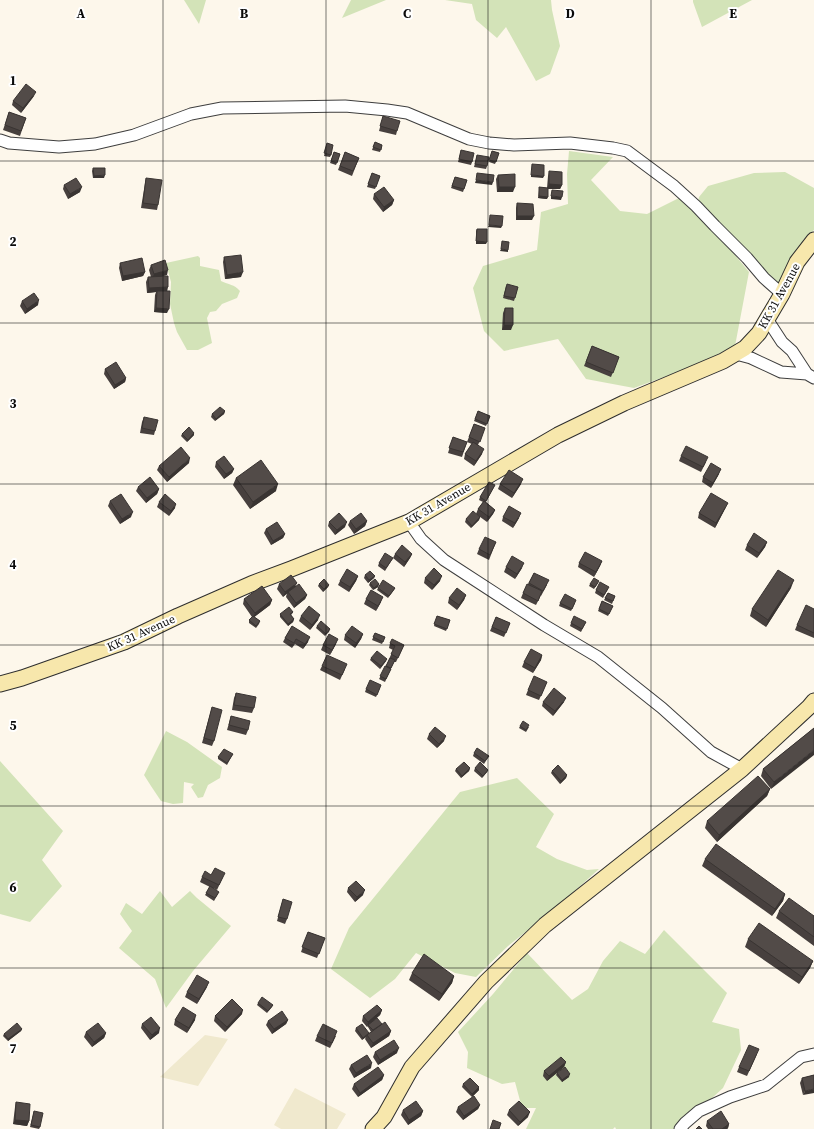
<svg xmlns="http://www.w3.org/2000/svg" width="814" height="1129" font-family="'Source Serif 4',serif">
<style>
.farmland{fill:#f0e9ce}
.green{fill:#d3e3b8}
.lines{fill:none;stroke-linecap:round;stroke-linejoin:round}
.street-casing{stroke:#3e3e3e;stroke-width:13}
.secondary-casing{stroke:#2d2d2d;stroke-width:17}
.street{stroke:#fff;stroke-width:11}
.secondary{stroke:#f7e7ac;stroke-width:15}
.wall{fill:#47403e}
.shaded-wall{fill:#393432}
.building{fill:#524b48;stroke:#393432}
.grid{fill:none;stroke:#0b0b0b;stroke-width:1;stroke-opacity:0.55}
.labels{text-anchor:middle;stroke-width:4;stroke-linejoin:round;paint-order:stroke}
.street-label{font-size:12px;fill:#0b0b0b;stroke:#fff}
.grid-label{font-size:13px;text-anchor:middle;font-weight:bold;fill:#0b0b0b;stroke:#fff;stroke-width:4;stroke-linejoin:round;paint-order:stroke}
</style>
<rect width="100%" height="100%" fill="#fdf7eb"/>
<!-- farmland -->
<path class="farmland" d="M 205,1035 L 228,1039 L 198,1086 L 160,1077 Z
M 295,1088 L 346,1114 L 337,1129 L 281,1129 L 274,1125 Z"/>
<!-- green -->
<path class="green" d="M 184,0 L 206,0 L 199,24 Z
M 351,0 L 386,0 L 342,18 Z
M 445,0 L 551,0 L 552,10 L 560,46 L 550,74 L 536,81 L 506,27 L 497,38 L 476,20 L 472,4 Z
M 693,0 L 752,0 L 702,27 L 693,2 Z
M 569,151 L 613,157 L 591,180 L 620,211 L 647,214 L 683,196 L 704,217 L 749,272 L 735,346 L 694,366 L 634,388 L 586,379 L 558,339 L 504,351 L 484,331 L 473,288 L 483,266 L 537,250 L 541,212 L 568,204 L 567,174 Z
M 785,172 L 814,188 L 814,230 L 803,240 L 803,248 L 789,271 L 777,286 L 698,202 L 699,197 L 708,186 L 754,173 Z
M 198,256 L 200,258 L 200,266 L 219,270 L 221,281 C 229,285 234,284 240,291 L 237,298 L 222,304 L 216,311 L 210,312 L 207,318 L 212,343 L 198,350 L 187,350 L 177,332 L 174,323 L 170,304 L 171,282 L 166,263 Z
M 166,731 L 187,742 L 222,767 L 220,778 L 208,785 L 203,797 L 198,798 L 191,787 L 194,784 L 184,782 L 183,803 L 173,804 L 161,801 L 151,786 L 144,775 Z
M 0,761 L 63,831 L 42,860 L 62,886 L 30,922 L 0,914 Z
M 517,778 L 554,814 L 536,847 L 557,859 L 587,870 L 599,869 L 558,906 L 508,946 L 476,977 L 455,973 L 416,953 L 395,979 L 370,998 L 331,969 L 349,928 L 460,792 Z
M 160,891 L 172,907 L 190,891 L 197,898 L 231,926 L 193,971 L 166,1008 L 155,979 L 119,948 L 132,931 L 120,914 L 126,903 L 142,914 Z
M 664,930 L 727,993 L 712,1022 L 739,1029 L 741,1050 L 723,1088 L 678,1129 L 616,1129 L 615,1127 L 613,1129 L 526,1129 L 536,1108 L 522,1108 L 515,1082 L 502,1084 L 467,1068 L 468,1052 L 458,1032 L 493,994 L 527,953 L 572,1000 L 588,989 L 603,961 L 620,941 L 645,954 Z"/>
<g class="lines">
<defs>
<path id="street" d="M 0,140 L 9,143 L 59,147 L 95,144 L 134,135 L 191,114 L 222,108 L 345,106 L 387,110 L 407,113 L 469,139 L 489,143 L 514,145 L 570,143 L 613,148 L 627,151 L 674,186 L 696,206 L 715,226 L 747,258 L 764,278 L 782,294
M 767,319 L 782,342 L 792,351 L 807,374 L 814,378
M 736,354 L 751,358 L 781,372 L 807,374
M 409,522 L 421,539 L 444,560 L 544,625 L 598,657 L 662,708 L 711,752 L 742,769
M 680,1129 L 685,1123 L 699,1111 L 730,1097 L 766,1085 L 801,1057 L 814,1054"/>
<path id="secondary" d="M 0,684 L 22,678 L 124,642 L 178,616 L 251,584 L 291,569 L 409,522 L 558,435 L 624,403 L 723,361 L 745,348 L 759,333 L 782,294 L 797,262 L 814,240
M 373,1129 L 384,1117 L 412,1067 L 486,982 L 545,925 L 742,769 L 809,707 L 814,701"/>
</defs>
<!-- street casing -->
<use href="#street" class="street-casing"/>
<!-- secondary casing -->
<use href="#secondary" class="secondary-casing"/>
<!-- street -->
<use href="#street" class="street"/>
<!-- secondary -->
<use href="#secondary" class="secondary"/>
</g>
<!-- wall -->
<path class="wall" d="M 34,96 L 21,113 L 12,105 L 13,101 Z
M 9,112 L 26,118 L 20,136 L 3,130 Z
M 383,116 L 397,131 L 396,135 L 379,131 Z
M 375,142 L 382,145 L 380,152 L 372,150 Z
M 327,143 L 331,155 L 330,157 L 324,156 Z
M 461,150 L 472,162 L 471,165 L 458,162 Z
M 492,151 L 499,153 L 495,164 L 489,162 Z
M 334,152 L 340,154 L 336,165 L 330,163 Z
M 345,152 L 359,158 L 352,176 L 338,170 Z
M 477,155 L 487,166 L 486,169 L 474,167 Z
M 93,168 L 104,178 L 93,178 L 92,171 Z
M 549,171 L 562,185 L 560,189 L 548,189 L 547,199 L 538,198 L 539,190 L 539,187 L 547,188 L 548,176 Z
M 372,173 L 380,176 L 375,189 L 367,187 Z
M 498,175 L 513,192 L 497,192 L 496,179 Z
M 455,177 L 467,180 L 463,192 L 451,188 Z
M 146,178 L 158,205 L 157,210 L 141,208 L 145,183 Z
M 64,185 L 80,192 L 68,199 L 63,189 Z
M 374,194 L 394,200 L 392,205 L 383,212 L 373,199 Z
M 517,203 L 532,220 L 516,220 L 516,208 Z
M 477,229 L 486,244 L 476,244 L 476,231 Z
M 224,257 L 241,277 L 225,279 L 223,262 Z
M 120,263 L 145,272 L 143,276 L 122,281 L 119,268 Z
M 151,265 L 167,275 L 162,276 L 167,291 L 167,313 L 154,312 L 155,295 L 156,292 L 147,293 L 146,282 L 148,277 L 151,277 L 149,270 Z
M 506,286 L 518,287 L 514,301 L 503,298 Z
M 22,301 L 38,305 L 25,314 L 20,306 Z
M 505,308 L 511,330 L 502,330 L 503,313 Z
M 592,346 L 619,357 L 611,377 L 584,366 Z
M 105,369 L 126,378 L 125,382 L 114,389 L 104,374 Z
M 225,411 L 224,414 L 215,421 L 211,417 L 212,414 Z
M 478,411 L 490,416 L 486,426 L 474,421 Z
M 144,417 L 155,431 L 154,435 L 140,433 L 142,422 Z
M 474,424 L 485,428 L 478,445 L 482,454 L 474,466 L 464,459 L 465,454 L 472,444 L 467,442 Z
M 194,433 L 194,435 L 187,442 L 181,436 L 182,434 Z
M 453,437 L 467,442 L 462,457 L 448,453 Z
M 681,456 L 706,462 L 701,472 L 679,461 Z
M 216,462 L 234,469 L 232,473 L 224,479 L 215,467 Z
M 189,463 L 167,482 L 157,470 L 159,466 Z
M 719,474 L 711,488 L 702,482 L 703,477 Z
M 236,478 L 276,491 L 250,509 L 233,485 Z
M 500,484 L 521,484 L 512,498 L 498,489 Z
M 495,485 L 486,502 L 495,510 L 493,514 L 487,522 L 476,514 L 478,509 L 483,502 L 479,500 L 480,497 Z
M 138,487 L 159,489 L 157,494 L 146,503 L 136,491 Z
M 110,501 L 131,517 L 120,524 L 108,506 Z
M 159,502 L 175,508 L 169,516 L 157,507 Z
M 726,507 L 715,528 L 698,518 L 699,513 Z
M 480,517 L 479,520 L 471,528 L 465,522 L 466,519 Z
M 503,517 L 519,518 L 513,528 L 502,521 Z
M 350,521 L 367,521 L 365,526 L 354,534 L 348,525 Z
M 329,522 L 345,527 L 335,535 L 328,526 Z
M 266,529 L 285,534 L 283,538 L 271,545 L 264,533 Z
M 496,542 L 489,560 L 477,554 L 479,549 Z
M 767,542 L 765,547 L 757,558 L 745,550 L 747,545 Z
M 395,554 L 412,554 L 410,558 L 404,567 L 393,558 Z
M 393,558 L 385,571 L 378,566 L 379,563 Z
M 602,561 L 600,566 L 594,577 L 578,567 L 579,563 Z
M 506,567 L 522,568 L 515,579 L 504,572 Z
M 534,573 L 547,585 L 541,596 L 541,595 L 536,605 L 521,598 L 523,593 Z
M 365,575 L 375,576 L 374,578 L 368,583 L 364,578 Z
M 358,576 L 356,581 L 349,592 L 338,585 L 340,581 Z
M 425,578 L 440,581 L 432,590 L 424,583 Z
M 370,583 L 379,584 L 378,587 L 373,590 L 369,585 Z
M 598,583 L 594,589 L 589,586 L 590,584 Z
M 279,584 L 295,586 L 307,595 L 305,599 L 294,608 L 286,597 L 287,593 L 283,597 L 277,589 Z
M 319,584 L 329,585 L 328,587 L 323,592 L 318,586 Z
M 378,588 L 395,588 L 394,590 L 388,598 L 377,590 Z
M 791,588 L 766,627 L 750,616 L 752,609 Z
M 608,589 L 603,598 L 595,593 L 596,590 Z
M 608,593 L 615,596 L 612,604 L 604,600 Z
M 466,595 L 464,600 L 457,610 L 448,603 L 449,598 Z
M 244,599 L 272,600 L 270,605 L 254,617 L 260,621 L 259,624 L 256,628 L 249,623 L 249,620 L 252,617 L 243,604 Z
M 366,599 L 381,602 L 376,611 L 364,604 Z
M 602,601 L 613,606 L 608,616 L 598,611 Z
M 560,603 L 575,603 L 571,611 L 559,606 Z
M 814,609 L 814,638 L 795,630 L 797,625 Z
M 293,612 L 292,614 L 291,615 L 294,619 L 293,622 L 288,626 L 280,617 L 280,614 Z
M 301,616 L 318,620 L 310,630 L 299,621 Z
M 437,616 L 450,620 L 446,631 L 434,626 Z
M 496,617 L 510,623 L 504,637 L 490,631 Z
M 586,622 L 581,632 L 570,626 L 571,623 Z
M 292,626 L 308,642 L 303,649 L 295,644 L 292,648 L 283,642 L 285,638 Z
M 317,626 L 330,629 L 329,632 L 325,636 L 316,628 Z
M 375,633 L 385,637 L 382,644 L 372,640 Z
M 363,634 L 361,639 L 355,648 L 344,640 L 345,635 Z
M 390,643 L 404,645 L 396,662 L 394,662 L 385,682 L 379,679 L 386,666 L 393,650 L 389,648 Z
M 336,644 L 330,655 L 321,650 L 323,645 Z
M 542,655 L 541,660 L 533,673 L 522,667 L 524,662 Z
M 371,658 L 386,661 L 380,669 L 370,660 Z
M 322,666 L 345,669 L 340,680 L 320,670 Z
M 547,682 L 539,700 L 526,695 L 528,690 Z
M 380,688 L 376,697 L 365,692 L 366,689 Z
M 236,693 L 254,708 L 252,713 L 232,710 L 234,698 Z
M 543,702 L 564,702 L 553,716 L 542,706 Z
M 212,707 L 214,741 L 212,746 L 202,743 Z
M 231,716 L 248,730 L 246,735 L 227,730 Z
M 520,726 L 529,727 L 526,732 L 519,728 Z
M 814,728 L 771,789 L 761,776 L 763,769 Z
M 429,734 L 444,741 L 437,748 L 427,739 Z
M 474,753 L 489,756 L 484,764 L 473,756 Z
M 233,754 L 227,765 L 218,759 L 218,757 Z
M 470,768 L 469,771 L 461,778 L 455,771 L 456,769 Z
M 475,768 L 488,770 L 487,772 L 482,778 L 474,771 Z
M 552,771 L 567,775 L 566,778 L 560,784 L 551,773 Z
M 770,789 L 767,796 L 717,842 L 705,828 L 707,821 Z
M 705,859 L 785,894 L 783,901 L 772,916 L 702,866 Z
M 211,875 L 223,877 L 217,890 L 213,888 L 218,894 L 214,901 L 205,895 L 210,887 L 200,882 L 202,877 Z
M 348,888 L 363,895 L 355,902 L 347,892 Z
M 283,899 L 287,919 L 285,924 L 277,921 Z
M 779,911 L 814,916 L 814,946 L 776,918 Z
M 308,932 L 325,938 L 317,958 L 301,952 Z
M 748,939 L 813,961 L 810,968 L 799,984 L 745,947 Z
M 412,973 L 454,976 L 452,983 L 439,1001 L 409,980 Z
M 207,987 L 197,1004 L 185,997 L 187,992 Z
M 258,1003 L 273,1005 L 272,1007 L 267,1013 L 257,1005 Z
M 382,1010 L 380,1015 L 374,1020 L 382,1024 L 391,1031 L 389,1036 L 371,1048 L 365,1039 L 366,1037 L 362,1040 L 355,1031 L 356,1028 L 369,1033 L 371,1032 L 368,1027 L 368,1025 L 367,1027 L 362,1021 L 363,1016 Z
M 242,1014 L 225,1032 L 214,1021 L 215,1016 Z
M 175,1020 L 195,1020 L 187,1033 L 174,1025 Z
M 288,1020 L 286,1024 L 272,1034 L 266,1025 L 268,1021 Z
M 142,1024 L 159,1033 L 150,1040 L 141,1028 Z
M 22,1029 L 21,1031 L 8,1041 L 3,1036 L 4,1034 Z
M 86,1032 L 106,1033 L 104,1038 L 92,1047 L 84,1037 Z
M 317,1036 L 336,1036 L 330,1048 L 315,1041 Z
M 375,1052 L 397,1053 L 378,1065 L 373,1057 Z
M 757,1054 L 747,1076 L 737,1072 L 739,1067 Z
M 566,1062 L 564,1067 L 547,1081 L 543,1076 L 544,1071 Z
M 351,1065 L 371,1068 L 354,1078 L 349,1069 Z
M 557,1073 L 569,1077 L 562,1082 L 556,1075 Z
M 384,1075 L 382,1080 L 358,1097 L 352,1089 L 354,1084 Z
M 814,1075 L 803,1095 L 800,1083 L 802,1078 Z
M 463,1084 L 479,1087 L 479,1090 L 472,1097 L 462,1087 Z
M 16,1102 L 29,1121 L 27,1126 L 13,1124 L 15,1107 Z
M 480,1105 L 478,1109 L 463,1120 L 456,1112 L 458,1107 Z
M 403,1110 L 423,1111 L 421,1116 L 408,1125 L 401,1115 Z
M 509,1110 L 528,1117 L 518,1126 L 507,1115 Z
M 34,1111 L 40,1127 L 39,1129 L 30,1127 Z
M 707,1121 L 729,1124 L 728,1128 L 727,1129 L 708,1129 L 706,1126 Z"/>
<!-- shaded-wall -->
<path class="shaded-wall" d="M 36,92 L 34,96 L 21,113 L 23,108 Z
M 105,175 L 104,178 L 93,178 L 94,176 Z
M 531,175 L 544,176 L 543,178 L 531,177 Z
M 476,180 L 493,182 L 492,185 L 475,183 Z
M 549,184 L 562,185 L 560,189 L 547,189 Z
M 82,187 L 80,192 L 68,199 L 70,194 Z
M 499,187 L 515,187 L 513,192 L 497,192 Z
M 539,196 L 548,197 L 547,199 L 538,198 Z
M 551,196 L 562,197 L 561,200 L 551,199 Z
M 394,200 L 392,205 L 383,212 L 384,207 Z
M 517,216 L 534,216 L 532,220 L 516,220 Z
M 489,225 L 502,226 L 501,228 L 488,227 Z
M 476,241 L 487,242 L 486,244 L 476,244 Z
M 501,249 L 508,250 L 508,252 L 500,251 Z
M 168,270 L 167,275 L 152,279 L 154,274 Z
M 145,272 L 143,276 L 122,281 L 123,276 Z
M 243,272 L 241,277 L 225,279 L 227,275 Z
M 168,287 L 167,292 L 157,291 L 156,292 L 147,293 L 149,288 Z
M 39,300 L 38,305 L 25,314 L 27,309 Z
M 156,308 L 169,309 L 167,313 L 154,312 Z
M 504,325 L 513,325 L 511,330 L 502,330 Z
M 126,378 L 125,382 L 114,389 L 115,385 Z
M 225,411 L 224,414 L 215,421 L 216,419 Z
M 194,433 L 194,435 L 187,442 L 188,440 Z
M 484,449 L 482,454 L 474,466 L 476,461 Z
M 190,458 L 189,463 L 167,482 L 169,477 Z
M 234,469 L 232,473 L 224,479 L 226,474 Z
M 721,469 L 719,474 L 711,488 L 713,483 Z
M 523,479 L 521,484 L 512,498 L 514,493 Z
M 278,484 L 276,491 L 250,509 L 253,502 Z
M 159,489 L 157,494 L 146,503 L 147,498 Z
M 728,503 L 726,507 L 715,528 L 716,523 Z
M 176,504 L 175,508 L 169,516 L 171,511 Z
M 495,510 L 493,514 L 487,522 L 489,517 Z
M 133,512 L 131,517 L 120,524 L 122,519 Z
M 521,513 L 519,518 L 513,528 L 515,523 Z
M 480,517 L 479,520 L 471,528 L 472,526 Z
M 367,521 L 365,526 L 354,534 L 356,529 Z
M 347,522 L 345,527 L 335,535 L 337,530 Z
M 285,534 L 283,538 L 271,545 L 273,541 Z
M 767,542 L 765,547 L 757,558 L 759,553 Z
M 412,554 L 410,558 L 404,567 L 405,562 Z
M 602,561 L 600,566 L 594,577 L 596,572 Z
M 524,563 L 522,568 L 515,579 L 517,574 Z
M 358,576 L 356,581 L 349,592 L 350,587 Z
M 375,576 L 374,578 L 368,583 L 369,580 Z
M 442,576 L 440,581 L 432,590 L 434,585 Z
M 794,580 L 791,588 L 766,627 L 768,620 Z
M 297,583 L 295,587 L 283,597 L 285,592 Z
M 379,584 L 378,587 L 373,590 L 374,588 Z
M 329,585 L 328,587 L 323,592 L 324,589 Z
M 307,595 L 305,599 L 294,608 L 296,603 Z
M 466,595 L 464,600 L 457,610 L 459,605 Z
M 383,597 L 381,602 L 376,611 L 378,606 Z
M 272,600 L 270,605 L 253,618 L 255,613 Z
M 320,615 L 318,620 L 310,630 L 312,625 Z
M 294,619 L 293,622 L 288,626 L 288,624 Z
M 363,634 L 361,639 L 355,648 L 356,643 Z
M 310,637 L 308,642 L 303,649 L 305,644 Z
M 338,639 L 336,644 L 330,655 L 332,650 Z
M 542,655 L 541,660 L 533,673 L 535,668 Z
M 387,659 L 386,661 L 380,669 L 381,666 Z
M 566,698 L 564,702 L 553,716 L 555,711 Z
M 446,736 L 444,741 L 437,748 L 439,744 Z
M 814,750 L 814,755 L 771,789 L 774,782 Z
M 470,768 L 469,771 L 461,778 L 462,776 Z
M 488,770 L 487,772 L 482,778 L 483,776 Z
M 567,775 L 566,778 L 560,784 L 561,781 Z
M 770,789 L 767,796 L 717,842 L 719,835 Z
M 365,890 L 363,895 L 355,902 L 357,897 Z
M 785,894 L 783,901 L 772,916 L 775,909 Z
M 813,961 L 810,968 L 799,984 L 802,977 Z
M 454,976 L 452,983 L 439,1001 L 442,994 Z
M 209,982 L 207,987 L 197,1004 L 199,999 Z
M 243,1010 L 242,1014 L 225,1032 L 227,1027 Z
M 382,1010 L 380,1015 L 367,1027 L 368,1022 Z
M 196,1015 L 195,1020 L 187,1033 L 189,1028 Z
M 288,1020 L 286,1024 L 272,1034 L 274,1029 Z
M 160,1028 L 159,1033 L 150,1040 L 152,1035 Z
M 22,1029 L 21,1031 L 8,1041 L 8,1039 Z
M 391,1031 L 389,1036 L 371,1048 L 373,1043 Z
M 106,1033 L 104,1038 L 92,1047 L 94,1042 Z
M 367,1035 L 366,1037 L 362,1040 L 363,1038 Z
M 399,1048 L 397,1053 L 378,1065 L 380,1060 Z
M 566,1062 L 564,1067 L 547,1081 L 549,1076 Z
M 372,1063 L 371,1068 L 354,1078 L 356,1073 Z
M 570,1074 L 569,1077 L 562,1082 L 562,1080 Z
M 384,1075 L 382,1080 L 358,1097 L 360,1093 Z
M 479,1087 L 479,1090 L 472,1097 L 472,1094 Z
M 814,1089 L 814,1093 L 803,1095 L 805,1091 Z
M 480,1105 L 478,1109 L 463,1120 L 464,1116 Z
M 423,1111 L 421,1116 L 408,1125 L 409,1120 Z
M 530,1112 L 528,1117 L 518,1126 L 520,1122 Z
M 15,1120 L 29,1121 L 27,1126 L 13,1124 Z
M 729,1124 L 728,1128 L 727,1129 L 722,1129 Z"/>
<!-- building -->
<path class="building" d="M 26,84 L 36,92 L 23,108 L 13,101 Z
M 9,112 L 26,118 L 21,131 L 5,125 Z
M 383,116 L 400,121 L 397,131 L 380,126 Z
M 375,142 L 382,145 L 381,150 L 373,147 Z
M 327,143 L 333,145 L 331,155 L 324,153 Z
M 461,150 L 474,153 L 472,162 L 459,159 Z
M 492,151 L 499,153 L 496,162 L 489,160 Z
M 334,152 L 340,154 L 337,163 L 331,161 Z
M 345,152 L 359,158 L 353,171 L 340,166 Z
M 477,155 L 489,157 L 487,166 L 475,164 Z
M 532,164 L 544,165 L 544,176 L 531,175 Z
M 93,168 L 105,168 L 105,175 L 94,176 Z
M 549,171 L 562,172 L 562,185 L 549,184 Z
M 372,173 L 380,176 L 376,187 L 368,184 Z
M 477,173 L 494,175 L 493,182 L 476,180 Z
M 515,174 L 515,187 L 499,187 L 498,175 Z
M 455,177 L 467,180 L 464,189 L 452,186 Z
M 76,178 L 82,187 L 70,194 L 64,185 Z
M 146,178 L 162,180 L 158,205 L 143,203 Z
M 384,187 L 394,200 L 384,207 L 374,194 Z
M 539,187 L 548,188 L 548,197 L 539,196 Z
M 552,190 L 563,191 L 562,197 L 551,196 Z
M 517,203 L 533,204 L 534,216 L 517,216 Z
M 490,215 L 503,216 L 502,226 L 489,225 Z
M 477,229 L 487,229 L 487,242 L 476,241 Z
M 502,241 L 509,242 L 508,250 L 501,249 Z
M 241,255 L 243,272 L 227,275 L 224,257 Z
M 142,258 L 145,272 L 123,276 L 120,263 Z
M 165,260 L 168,270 L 154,274 L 151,265 Z
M 168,276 L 168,287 L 149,288 L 148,277 Z
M 507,284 L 518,287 L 515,298 L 504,296 Z
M 157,291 L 170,291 L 169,309 L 156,308 Z
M 34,293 L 39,300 L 27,309 L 22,301 Z
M 505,308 L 513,308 L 513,325 L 504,325 Z
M 592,346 L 619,357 L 613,373 L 586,362 Z
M 116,362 L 126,378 L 115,385 L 105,369 Z
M 220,407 L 225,411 L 216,419 L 212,414 Z
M 478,411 L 490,416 L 487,424 L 475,419 Z
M 144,417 L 158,420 L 155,431 L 142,428 Z
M 474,424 L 485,428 L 480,442 L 469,437 Z
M 189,427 L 194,433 L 188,440 L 182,434 Z
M 453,437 L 467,442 L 463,452 L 449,448 Z
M 473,442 L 484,449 L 476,461 L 465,454 Z
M 686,446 L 708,457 L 703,467 L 681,456 Z
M 181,447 L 190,458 L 169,477 L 159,466 Z
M 224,456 L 234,469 L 226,474 L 216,462 Z
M 261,460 L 278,484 L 253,502 L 236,478 Z
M 711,463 L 721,469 L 713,483 L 703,477 Z
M 509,470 L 523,479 L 514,493 L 500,484 Z
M 150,477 L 159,489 L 147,498 L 138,487 Z
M 489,482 L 495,485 L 486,501 L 480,497 Z
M 711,493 L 728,503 L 716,523 L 699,513 Z
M 121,494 L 133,512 L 122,519 L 110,501 Z
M 165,494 L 176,504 L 171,511 L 159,502 Z
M 484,501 L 495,510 L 489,517 L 478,509 Z
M 509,506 L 521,513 L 515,523 L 503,517 Z
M 473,511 L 480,517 L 472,526 L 466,519 Z
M 339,513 L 347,522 L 337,530 L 329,522 Z
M 361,513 L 367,521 L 356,529 L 350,521 Z
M 277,522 L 285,534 L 273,541 L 266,529 Z
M 754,533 L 767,542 L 759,553 L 747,545 Z
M 485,537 L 496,542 L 490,555 L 479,549 Z
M 402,545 L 412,554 L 405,562 L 395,554 Z
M 585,552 L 602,561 L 596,572 L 579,563 Z
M 385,553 L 393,558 L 386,568 L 379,563 Z
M 512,556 L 524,563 L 517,574 L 506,567 Z
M 434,568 L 442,576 L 434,585 L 425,578 Z
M 347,569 L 358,576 L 350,587 L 340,581 Z
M 778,570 L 794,580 L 768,620 L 752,609 Z
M 370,571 L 375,576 L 369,580 L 365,575 Z
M 534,573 L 549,580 L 543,591 L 529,583 Z
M 291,575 L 297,583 L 285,592 L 279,584 Z
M 594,578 L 599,581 L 595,587 L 590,584 Z
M 324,579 L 329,585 L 324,589 L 319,584 Z
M 375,579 L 379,584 L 374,588 L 370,583 Z
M 383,580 L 395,588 L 389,596 L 378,588 Z
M 600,582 L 609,587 L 604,595 L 596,590 Z
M 299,584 L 307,595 L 296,603 L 288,592 Z
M 527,584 L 542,591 L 538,601 L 523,593 Z
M 262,586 L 272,600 L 255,613 L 244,599 Z
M 457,588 L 466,595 L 459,605 L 449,598 Z
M 371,590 L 383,597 L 378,606 L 366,599 Z
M 608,593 L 615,596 L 613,601 L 605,598 Z
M 565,594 L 576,600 L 572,609 L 560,603 Z
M 602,601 L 613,606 L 609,614 L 599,609 Z
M 806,605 L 814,609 L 814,633 L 797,625 Z
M 309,606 L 320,615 L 312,625 L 301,616 Z
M 289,607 L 293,612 L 290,614 L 294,619 L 288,624 L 280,614 Z
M 253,616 L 260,621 L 256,626 L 249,620 Z
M 437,616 L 450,620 L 447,629 L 434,624 Z
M 574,616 L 586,622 L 582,629 L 571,623 Z
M 496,617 L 510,623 L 506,633 L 492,627 Z
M 321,621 L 330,629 L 326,634 L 317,626 Z
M 292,626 L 310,637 L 305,644 L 296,639 L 294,643 L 285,638 Z
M 352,626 L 363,634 L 356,643 L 345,635 Z
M 375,633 L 385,637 L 383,642 L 373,637 Z
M 329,634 L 338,639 L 332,650 L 323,645 Z
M 392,639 L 404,645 L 398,658 L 391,654 L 395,646 L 390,643 Z
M 531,649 L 542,655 L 535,668 L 524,662 Z
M 377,651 L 387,659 L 381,666 L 371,658 Z
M 327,655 L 347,664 L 342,675 L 322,666 Z
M 390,658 L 395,660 L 391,668 L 386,666 Z
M 385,666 L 391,669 L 386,679 L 380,676 Z
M 534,676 L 547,682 L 541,696 L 528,690 Z
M 370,680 L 381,685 L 377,695 L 366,689 Z
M 554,688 L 566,698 L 555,711 L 543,702 Z
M 236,693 L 256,697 L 254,708 L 234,705 Z
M 212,707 L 222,710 L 214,741 L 204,738 Z
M 231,716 L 250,721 L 248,730 L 229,725 Z
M 523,721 L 529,725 L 526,730 L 520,726 Z
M 435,727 L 446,736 L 439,744 L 429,734 Z
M 814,728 L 814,750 L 774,782 L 763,769 Z
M 477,748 L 489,756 L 485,761 L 474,753 Z
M 224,749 L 233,754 L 227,763 L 218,757 Z
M 464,762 L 470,768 L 462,776 L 456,769 Z
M 480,762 L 488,770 L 483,776 L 475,768 Z
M 558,765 L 567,775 L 561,781 L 552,771 Z
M 758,776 L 770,789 L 719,835 L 707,821 Z
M 716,844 L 785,894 L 775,909 L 705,859 Z
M 215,868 L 225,873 L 219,885 L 202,877 L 205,871 L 211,875 Z
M 356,881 L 365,890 L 357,897 L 348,888 Z
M 210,886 L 219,892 L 215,898 L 206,893 Z
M 789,898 L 814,916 L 814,937 L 779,911 Z
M 283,899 L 292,902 L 287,919 L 278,917 Z
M 759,923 L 813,961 L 802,977 L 748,939 Z
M 308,932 L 325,938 L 319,954 L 302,947 Z
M 424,954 L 454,976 L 442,994 L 412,973 Z
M 197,975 L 209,982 L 199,999 L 187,992 Z
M 262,997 L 273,1005 L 268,1011 L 258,1003 Z
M 232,999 L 243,1010 L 227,1027 L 215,1016 Z
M 377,1005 L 382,1010 L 368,1022 L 363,1016 Z
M 183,1007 L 196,1015 L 189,1028 L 175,1020 Z
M 282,1011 L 288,1020 L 274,1029 L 268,1021 Z
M 151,1017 L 160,1028 L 152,1035 L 142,1024 Z
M 377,1018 L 382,1024 L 373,1030 L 368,1025 Z
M 385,1022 L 391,1031 L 373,1043 L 367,1035 Z
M 17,1023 L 22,1029 L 8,1039 L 4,1034 Z
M 98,1023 L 106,1033 L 94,1042 L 86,1032 Z
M 323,1024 L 337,1031 L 332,1043 L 317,1036 Z
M 362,1024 L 369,1033 L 363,1038 L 356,1028 Z
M 394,1040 L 399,1048 L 380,1060 L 375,1052 Z
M 749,1045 L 759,1049 L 749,1071 L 739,1067 Z
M 367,1055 L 372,1063 L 356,1073 L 351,1065 Z
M 561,1057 L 566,1062 L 549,1076 L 544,1071 Z
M 378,1067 L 384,1075 L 360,1093 L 354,1084 Z
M 565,1067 L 570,1074 L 562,1080 L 557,1073 Z
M 814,1075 L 814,1089 L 805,1091 L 802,1078 Z
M 470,1078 L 479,1087 L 472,1094 L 463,1084 Z
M 474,1096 L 480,1105 L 464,1116 L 458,1107 Z
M 416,1101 L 423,1111 L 409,1120 L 403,1110 Z
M 519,1101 L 530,1112 L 520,1122 L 509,1110 Z
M 16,1102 L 30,1104 L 29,1121 L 15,1120 Z
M 34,1111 L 43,1113 L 40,1127 L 31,1125 Z
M 721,1111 L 729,1124 L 722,1129 L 713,1129 L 707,1121 Z
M 493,1120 L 501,1123 L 499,1129 L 490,1129 Z
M 699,1126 L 702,1129 L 696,1129 Z"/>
<!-- grid -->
<path class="grid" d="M 163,0 L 163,1129M 326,0 L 326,1129M 488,0 L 488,1129M 651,0 L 651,1129M 0,161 L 814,161M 0,323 L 814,323M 0,484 L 814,484M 0,645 L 814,645M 0,806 L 814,806M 0,968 L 814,968"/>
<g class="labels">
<!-- street labels -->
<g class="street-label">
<text transform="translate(779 296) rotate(-61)" y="4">KK 31 Avenue</text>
<text transform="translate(438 504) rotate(-30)" y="4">KK 31 Avenue</text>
<text transform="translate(141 633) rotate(-24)" y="4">KK 31 Avenue</text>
</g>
</g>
<g class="grid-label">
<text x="81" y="18">A</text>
<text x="244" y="18">B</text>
<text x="407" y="18">C</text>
<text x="570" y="18">D</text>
<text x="733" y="18">E</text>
<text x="13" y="85">1</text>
<text x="13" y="246">2</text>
<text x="13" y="408">3</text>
<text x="13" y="569">4</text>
<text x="13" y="730">5</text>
<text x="13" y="892">6</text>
<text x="13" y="1053">7</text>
</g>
</svg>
